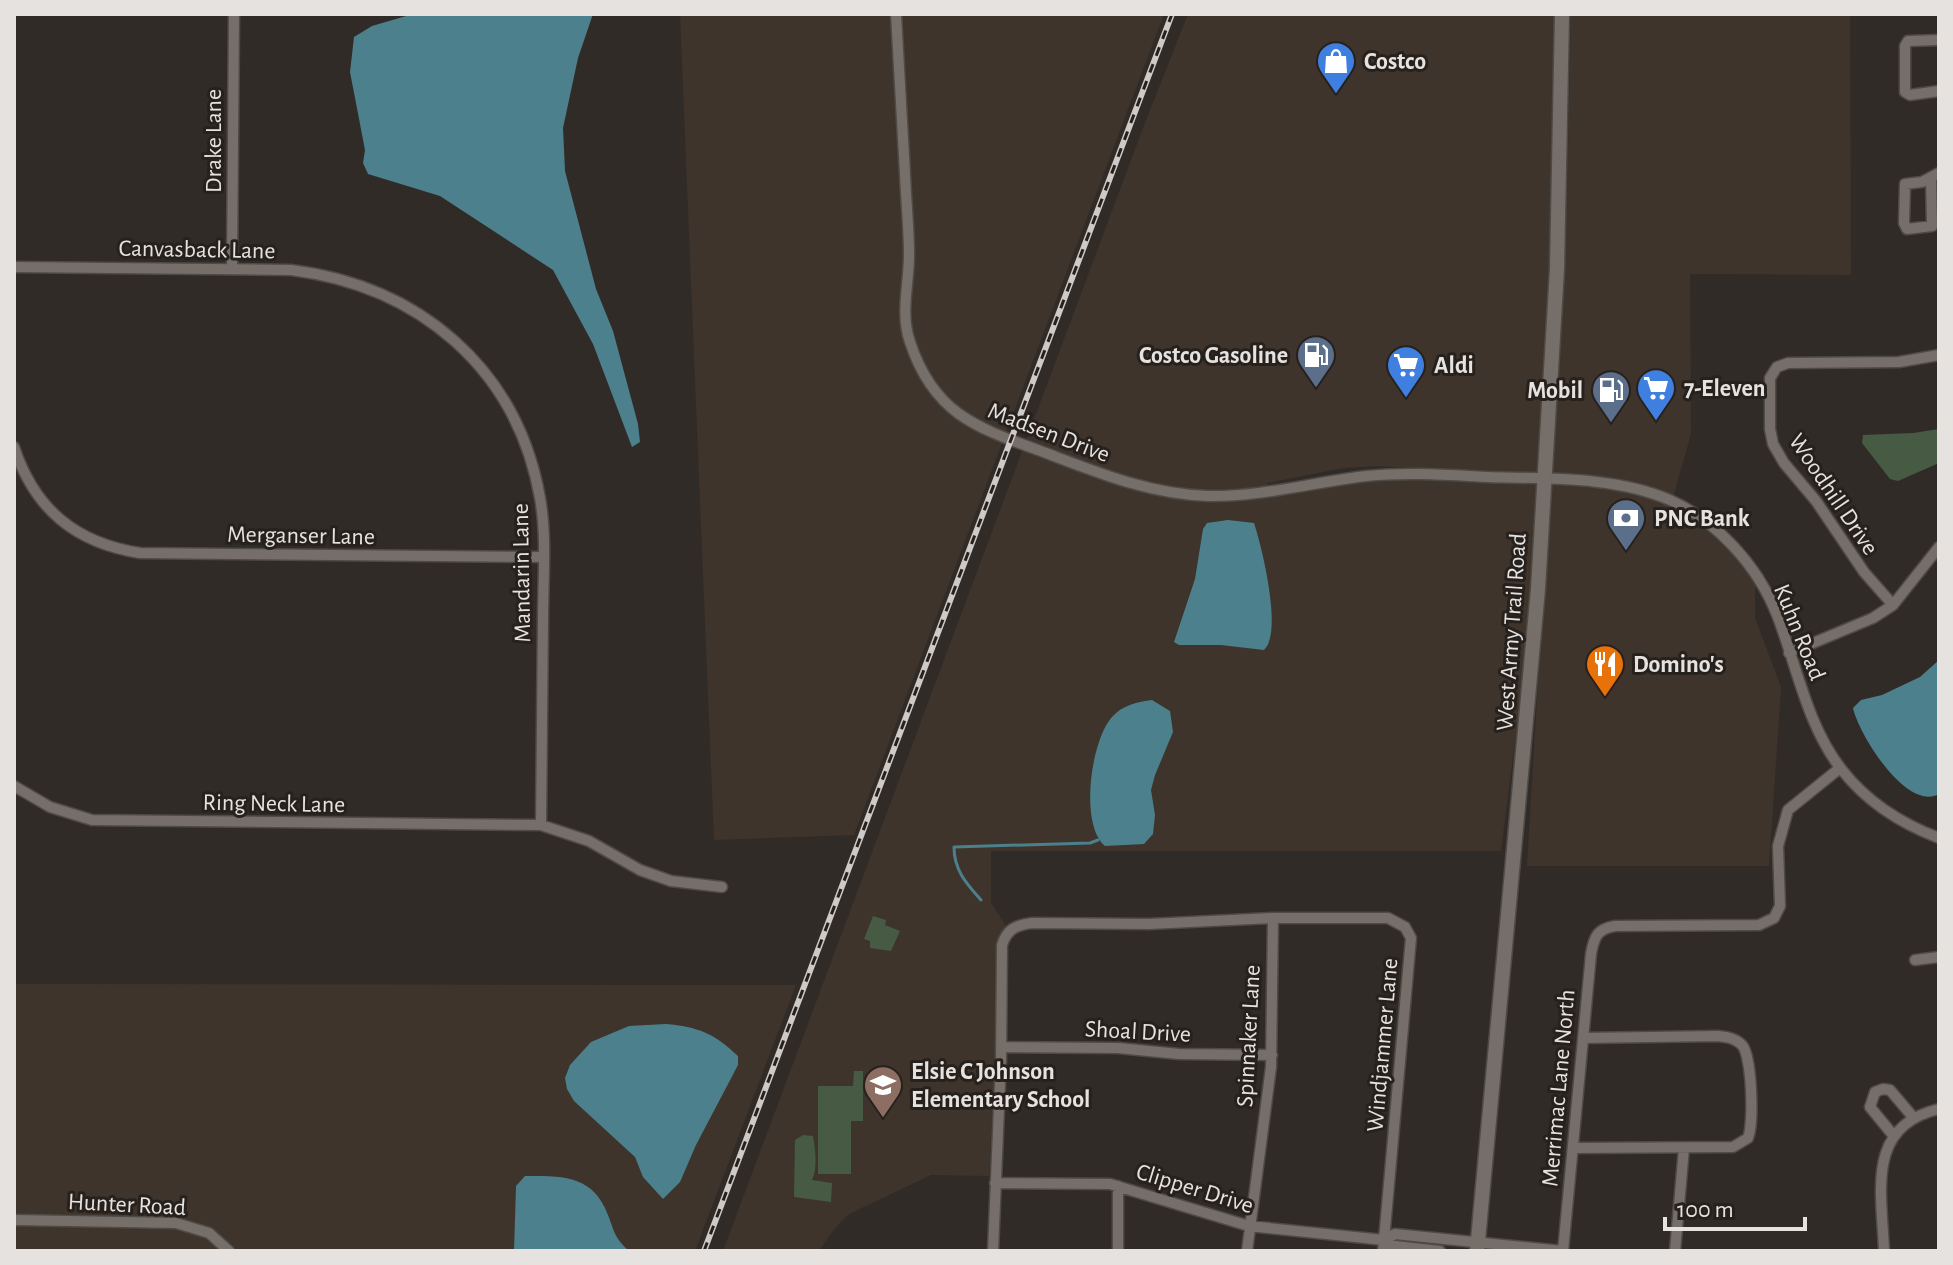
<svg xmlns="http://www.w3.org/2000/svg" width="1953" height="1265" font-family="'Alegreya Sans',sans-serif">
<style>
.built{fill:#3e342c}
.green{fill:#475a44}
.water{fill:#4c808c}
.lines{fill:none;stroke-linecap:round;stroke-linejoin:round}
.stream{stroke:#4c808c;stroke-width:3}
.minor-casing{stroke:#4e4a46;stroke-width:13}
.secondary-casing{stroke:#4e4a46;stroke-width:17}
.minor{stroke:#756e69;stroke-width:10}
.secondary{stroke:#756e69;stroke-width:14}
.rail-casing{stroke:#cdcac7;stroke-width:6}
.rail{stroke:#27211d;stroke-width:3;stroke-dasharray:9;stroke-linecap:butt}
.labels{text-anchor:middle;stroke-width:6;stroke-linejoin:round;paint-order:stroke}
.poi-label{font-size:24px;font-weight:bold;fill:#e5e2df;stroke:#27211d;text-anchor:start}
.street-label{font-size:24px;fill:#e5e2df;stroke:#27211d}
</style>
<rect width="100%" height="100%" fill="#312b27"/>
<!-- built -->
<path class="built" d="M 680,14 L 1164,14 L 854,835 L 714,840 Z
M 1188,14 L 1559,14 L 1552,266 L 1541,475 L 1378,466 L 1343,468 L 1267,483 L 1269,489 L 1361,474 L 1539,483 L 1531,615 L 1501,851 L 991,851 L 991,903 L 1006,926 L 996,943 L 995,1063 L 989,1176 L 931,1175 L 849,1214 L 834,1229 L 819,1251 L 723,1251 L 1143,128 Z
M 1571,14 L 1850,14 L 1851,275 L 1690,274 L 1691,434 L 1673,497 L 1724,528 L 1755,566 L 1755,618 L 1781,687 L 1769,866 L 1527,866 L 1567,196 Z
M 14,984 L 796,985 L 695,1251 L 14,1251 Z"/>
<!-- green -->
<path class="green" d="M 1939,429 L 1939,463 L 1898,481 L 1890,479 L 1862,443 L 1863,435 L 1913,433 Z
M 873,916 L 886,920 L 885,925 L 900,931 L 891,951 L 870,948 L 870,941 L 864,939 Z
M 854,1071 L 863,1071 L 863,1121 L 851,1121 L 851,1174 L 818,1174 L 818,1086 L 853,1086 Z
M 803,1135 L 813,1136 C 815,1148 818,1168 812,1180 L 832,1183 L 831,1202 L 794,1197 L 795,1140 Z"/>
<!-- water -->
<path class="water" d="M 413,14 L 593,14 L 578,58 L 563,128 L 565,171 L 596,289 L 613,331 L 638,424 L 640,442 L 632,447 L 593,344 L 553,270 L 440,196 L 368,174 L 363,163 L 365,150 L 350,72 L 354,37 L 372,26 Z
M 1228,520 L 1254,523 C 1262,547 1283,633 1264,650 L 1221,645 L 1179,645 L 1174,642 L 1195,579 L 1203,529 L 1207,523 Z
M 1939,660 L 1939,794 C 1907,812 1859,735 1853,708 L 1861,700 L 1882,695 L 1920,677 Z
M 1152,700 L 1170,711 L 1173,732 L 1155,775 L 1151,790 L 1155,815 L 1153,834 L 1144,844 L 1105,846 C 1079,824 1091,740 1112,717 C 1122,705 1138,702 1152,700 Z
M 666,1024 C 698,1027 714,1033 738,1056 L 738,1065 L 696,1145 L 680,1182 L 663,1199 L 643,1177 L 635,1157 L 574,1101 L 567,1089 L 565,1078 L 570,1065 L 591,1042 L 629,1026 Z
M 525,1176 C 563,1176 593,1175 608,1215 C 615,1233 614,1237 629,1251 L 514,1251 L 516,1186 Z"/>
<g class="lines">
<!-- stream -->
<path class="stream" d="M 981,900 C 966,883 954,870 954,847 L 1090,843 L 1098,840"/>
<defs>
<path id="minor" d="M 896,14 C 899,67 902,121 905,174 C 906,201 909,228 909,255 C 909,284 900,314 910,342 C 933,412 974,427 1038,450 C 1094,471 1147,494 1208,496 C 1261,497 1314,482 1367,476 C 1407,472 1448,475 1487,477 C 1547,479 1615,476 1670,500 C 1717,521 1758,566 1777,615 C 1797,666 1807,726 1842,770 C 1867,802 1902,824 1939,838
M 1939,40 L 1908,41 L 1905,46 L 1905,92 L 1910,95 L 1939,91
M 1931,177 L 1932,226 L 1907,229 L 1904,223 L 1905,184 L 1922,182 L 1939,173
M 14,267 L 291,270 C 419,286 517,368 540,498 C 547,537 543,579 543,619 C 542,688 542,756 541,825
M 232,269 L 234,14
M 14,447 C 35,510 76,543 140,553 L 544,557
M 1893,605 L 1864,572 L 1816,501 L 1784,463 L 1773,444 L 1770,429 L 1770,378 L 1777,367 L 1788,363 L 1899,362 L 1939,355
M 1789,653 L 1873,618 L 1893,605 L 1939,547
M 14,786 L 50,807 L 92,820 L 541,825 L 589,841 L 640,870 L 671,881 L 722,887
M 1915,960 L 1939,957
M 1001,1047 L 1118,1048 L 1179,1054 L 1272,1055
M 1893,1135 L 1870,1107 L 1875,1092 L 1883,1089 L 1890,1090 L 1913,1117
M 1573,1148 L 1733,1147 L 1748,1138 C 1754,1123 1752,1056 1742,1045 C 1735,1038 1727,1037 1718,1036 L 1583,1038
M 995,1183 L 1110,1184 L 1249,1226 L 1384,1240 L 1395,1246 L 1440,1251
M 14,1220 L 176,1223 L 209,1233 L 229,1251
M 1384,1240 L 1395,1234 L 1563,1251
M 993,1251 L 1001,1059 L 1002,945 C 1007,929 1016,925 1032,923 L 1149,924 L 1273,918 L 1388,918 L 1405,927 L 1411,938 L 1383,1251
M 1118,1251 L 1118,1186
M 1247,1251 L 1271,1067 L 1273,918
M 1563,1251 L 1591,954 C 1594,937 1597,929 1615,926 L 1759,925 L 1774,918 L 1780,906 L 1778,846 L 1788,810 L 1840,768
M 1675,1251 L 1684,1148
M 1884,1251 C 1882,1193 1865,1126 1939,1109"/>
<path id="secondary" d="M 1477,1251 L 1538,589 L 1557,269 L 1562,14"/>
</defs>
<!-- minor casing -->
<use href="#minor" class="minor-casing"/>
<!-- secondary casing -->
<use href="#secondary" class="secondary-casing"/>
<!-- minor -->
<use href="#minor" class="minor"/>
<!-- secondary -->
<use href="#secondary" class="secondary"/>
<defs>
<path id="rail" d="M 704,1251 L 1172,14"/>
</defs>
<!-- rail casing -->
<use href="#rail" class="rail-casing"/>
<!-- rail -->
<use href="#rail" class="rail"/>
</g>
<!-- icons -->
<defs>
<symbol id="shop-pin" viewBox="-11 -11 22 30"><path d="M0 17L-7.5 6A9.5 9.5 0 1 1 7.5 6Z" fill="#3f7fe0" stroke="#27211d"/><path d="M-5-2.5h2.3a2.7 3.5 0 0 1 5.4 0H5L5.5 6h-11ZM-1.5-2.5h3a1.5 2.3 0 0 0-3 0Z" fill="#fff"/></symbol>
<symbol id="fuel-pin" viewBox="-11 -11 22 30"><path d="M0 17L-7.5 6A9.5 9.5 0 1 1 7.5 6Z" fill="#5c6f8a" stroke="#27211d"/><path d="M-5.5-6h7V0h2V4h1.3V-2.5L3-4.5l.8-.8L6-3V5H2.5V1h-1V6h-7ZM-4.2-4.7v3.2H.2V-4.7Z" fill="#fff"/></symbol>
<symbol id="supermarket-pin" viewBox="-11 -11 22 30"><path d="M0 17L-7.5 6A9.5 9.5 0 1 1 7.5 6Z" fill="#3f7fe0" stroke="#27211d"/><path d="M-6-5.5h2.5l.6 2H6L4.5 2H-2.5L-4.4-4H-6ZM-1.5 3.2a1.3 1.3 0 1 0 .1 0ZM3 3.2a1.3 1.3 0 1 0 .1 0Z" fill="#fff"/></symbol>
<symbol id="bank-pin" viewBox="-11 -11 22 30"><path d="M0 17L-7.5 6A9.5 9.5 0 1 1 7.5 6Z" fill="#5c6f8a" stroke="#27211d"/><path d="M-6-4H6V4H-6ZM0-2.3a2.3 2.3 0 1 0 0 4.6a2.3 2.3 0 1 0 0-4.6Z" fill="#fff"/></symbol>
<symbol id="restaurant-pin" viewBox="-11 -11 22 30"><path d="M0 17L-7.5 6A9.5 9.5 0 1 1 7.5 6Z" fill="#e8710a" stroke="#27211d"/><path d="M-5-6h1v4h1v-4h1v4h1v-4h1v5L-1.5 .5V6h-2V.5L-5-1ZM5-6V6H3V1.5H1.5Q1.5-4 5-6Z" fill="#fff"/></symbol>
<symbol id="school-pin" viewBox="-11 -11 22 30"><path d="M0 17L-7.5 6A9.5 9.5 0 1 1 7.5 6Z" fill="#8d6e63" stroke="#27211d"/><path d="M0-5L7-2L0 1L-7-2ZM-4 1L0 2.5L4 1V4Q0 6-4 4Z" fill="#fff"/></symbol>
</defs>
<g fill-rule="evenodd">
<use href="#shop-pin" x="1314" y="39" width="44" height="60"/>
<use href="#fuel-pin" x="1294" y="333" width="44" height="60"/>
<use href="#supermarket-pin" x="1384" y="343" width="44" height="60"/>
<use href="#supermarket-pin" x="1634" y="366" width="44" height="60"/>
<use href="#fuel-pin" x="1589" y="368" width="44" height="60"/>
<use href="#bank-pin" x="1604" y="496" width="44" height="60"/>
<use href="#restaurant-pin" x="1583" y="642" width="44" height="60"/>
<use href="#school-pin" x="861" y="1063" width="44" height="60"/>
</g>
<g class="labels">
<!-- poi labels -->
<g class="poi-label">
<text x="1364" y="69">Costco</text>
<text x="1288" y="363" text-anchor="end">Costco Gasoline</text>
<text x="1434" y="373">Aldi</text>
<text x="1684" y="396">7-Eleven</text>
<text x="1583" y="398" text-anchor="end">Mobil</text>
<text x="1654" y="526">PNC Bank</text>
<text x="1633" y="672">Domino's</text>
<text x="911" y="1079">Elsie C Johnson<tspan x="911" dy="28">Elementary School</tspan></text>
</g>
<!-- street labels -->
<g class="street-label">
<text transform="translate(213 141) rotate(-90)" y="8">Drake Lane</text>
<text transform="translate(197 249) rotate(1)" y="8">Canvasback Lane</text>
<text transform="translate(1049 432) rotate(21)" y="8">Madsen Drive</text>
<text transform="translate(1834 494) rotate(56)" y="8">Woodhill Drive</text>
<text transform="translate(301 535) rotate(1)" y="8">Merganser Lane</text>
<text transform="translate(521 573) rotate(-91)" y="8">Mandarin Lane</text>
<text transform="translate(1511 632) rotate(-86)" y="8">West Army Trail Road</text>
<text transform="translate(1800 632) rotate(68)" y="8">Kuhn Road</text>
<text transform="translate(274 803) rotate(1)" y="8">Ring Neck Lane</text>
<text transform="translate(1138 1031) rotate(3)" y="8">Shoal Drive</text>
<text transform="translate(1248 1036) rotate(-87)" y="8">Spinnaker Lane</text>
<text transform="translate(1382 1045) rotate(-85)" y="8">Windjammer Lane</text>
<text transform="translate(1558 1088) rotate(-85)" y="8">Merrimac Lane North</text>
<text transform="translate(1195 1188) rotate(17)" y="8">Clipper Drive</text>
<text transform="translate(127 1204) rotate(3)" y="8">Hunter Road</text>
</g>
</g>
<!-- border -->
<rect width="1953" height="1265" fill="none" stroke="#e5e2df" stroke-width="32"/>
<!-- scale -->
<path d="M1665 1217v12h140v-12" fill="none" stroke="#e5e2df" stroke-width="4"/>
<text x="1677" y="1217" font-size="24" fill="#e5e2df" stroke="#27211d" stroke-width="6" paint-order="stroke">100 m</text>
</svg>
